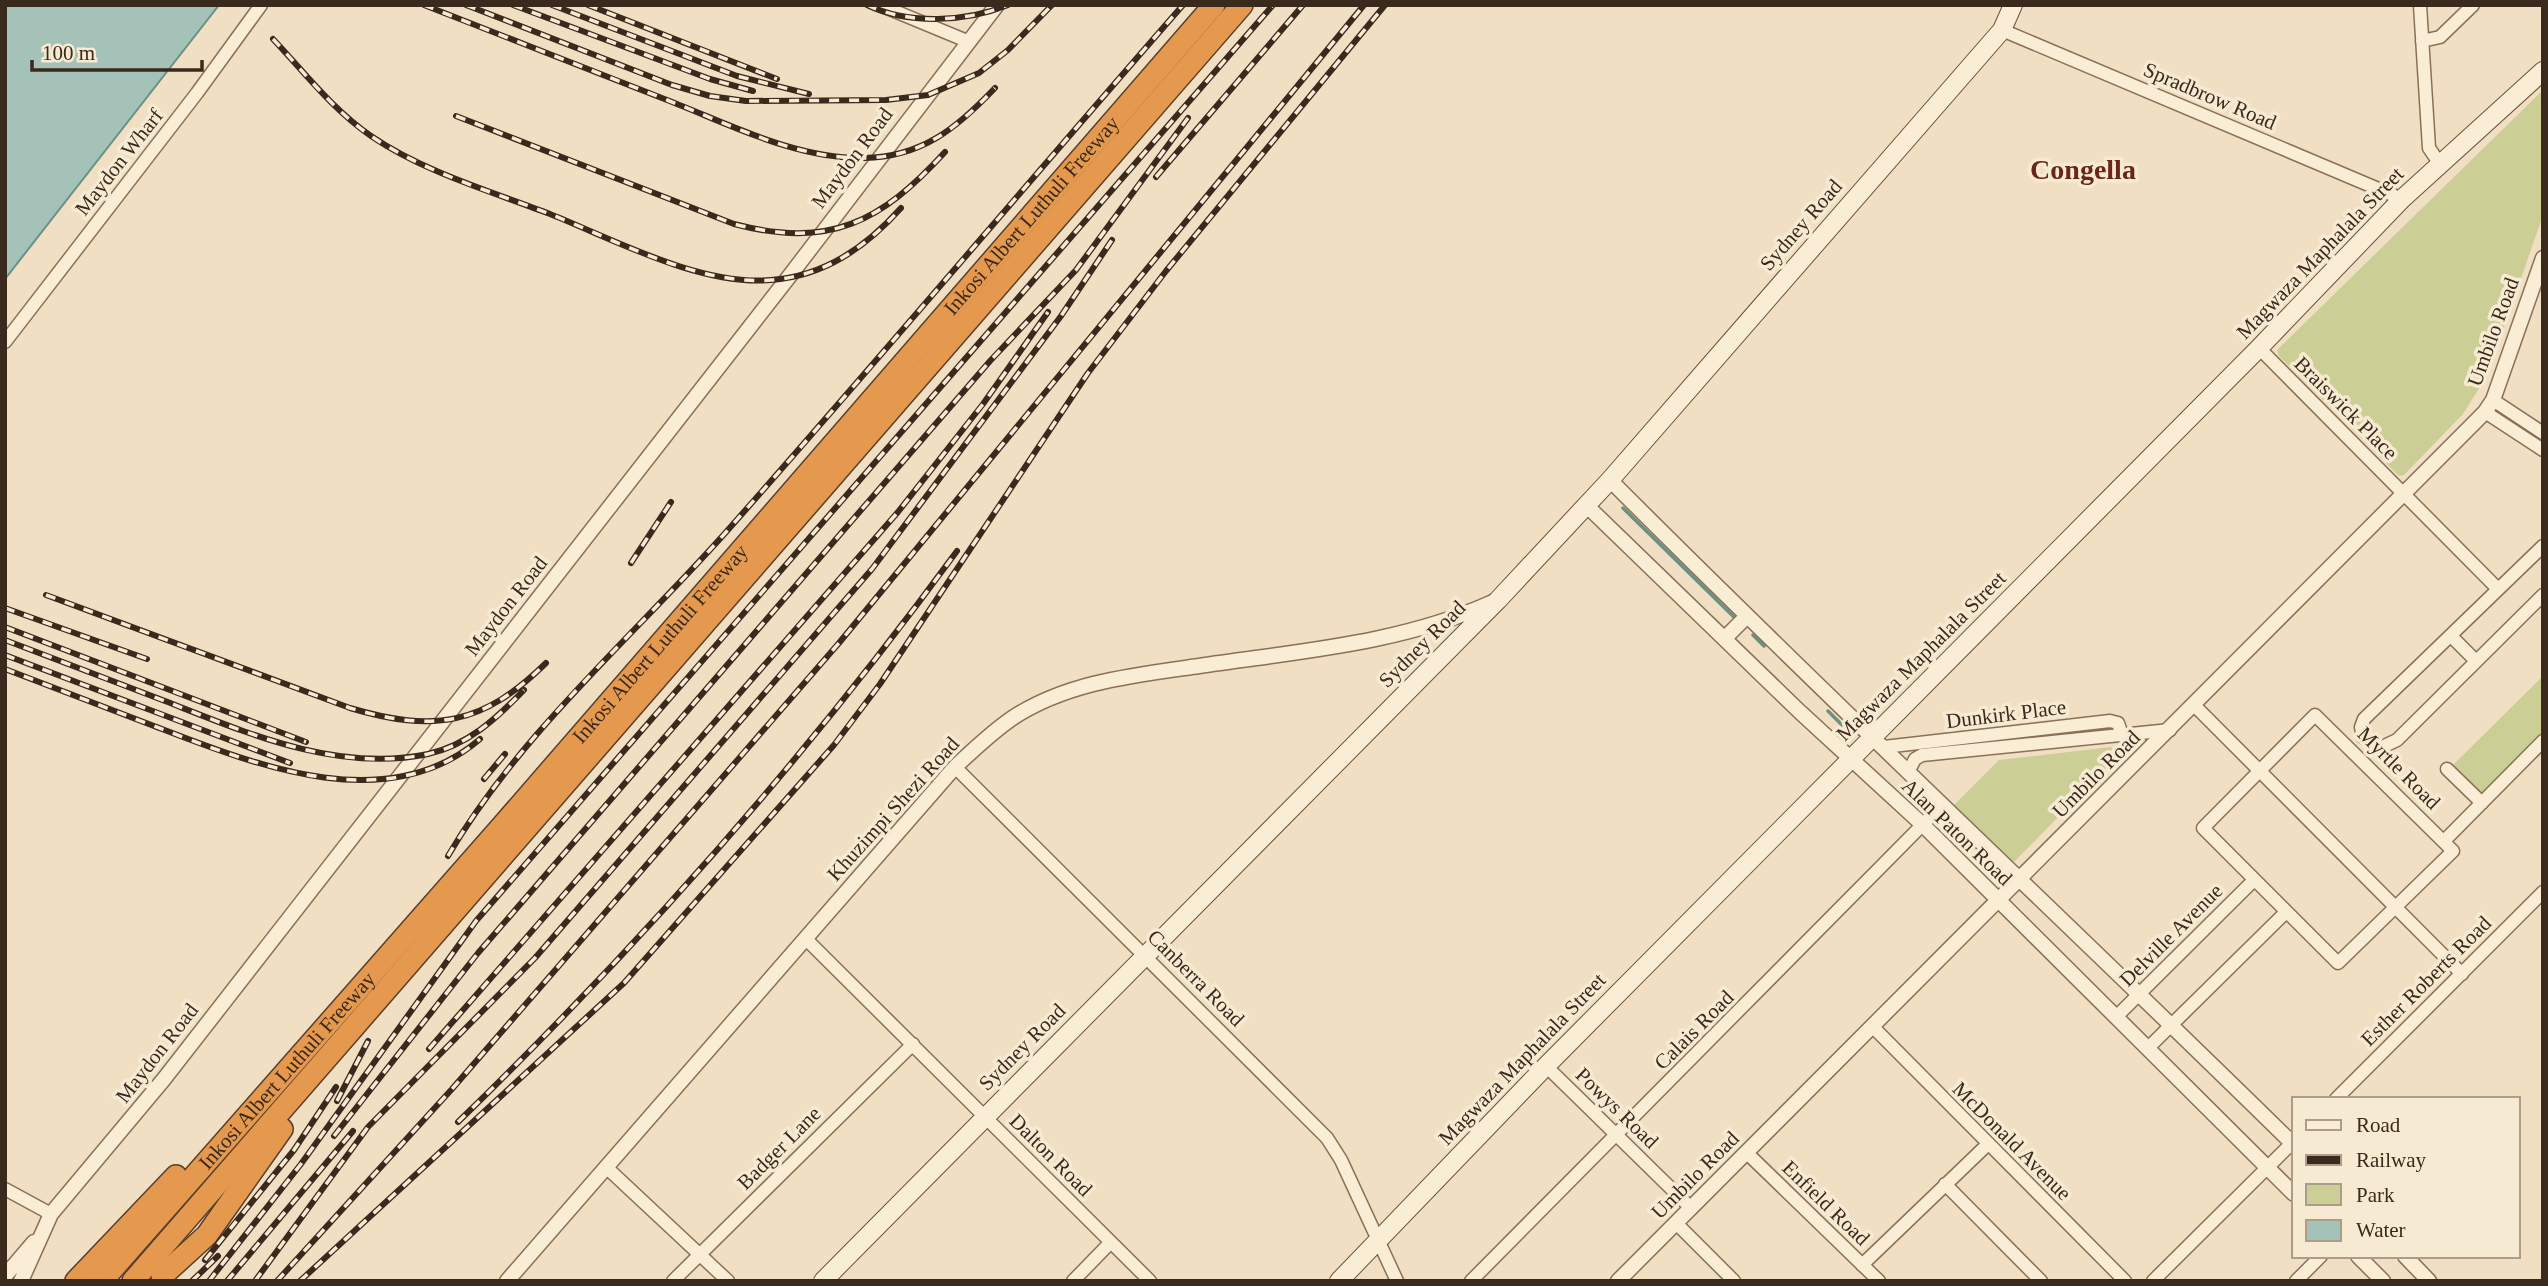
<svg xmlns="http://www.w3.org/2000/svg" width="2548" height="1286" font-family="Georgia,serif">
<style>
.green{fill:#cccf95}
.water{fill:#a4c2b8;stroke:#6b9185;stroke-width:2}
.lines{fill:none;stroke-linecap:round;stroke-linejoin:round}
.stream{stroke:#6b9185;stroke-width:3.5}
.minor-casing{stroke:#8b7058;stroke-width:15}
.tertiary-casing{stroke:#8b7058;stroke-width:17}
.secondary-casing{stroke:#6d513b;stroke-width:20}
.motorway-casing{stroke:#583e2c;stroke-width:24}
.minor{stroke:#faedd5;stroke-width:12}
.tertiary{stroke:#faedd5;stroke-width:14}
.secondary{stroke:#faedd5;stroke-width:18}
.motorway{stroke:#e4994e;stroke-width:21}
.rail-casing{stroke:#3a291d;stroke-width:6}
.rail{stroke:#f7ead2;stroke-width:3.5;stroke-dasharray:10;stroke-linecap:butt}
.labels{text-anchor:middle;stroke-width:7;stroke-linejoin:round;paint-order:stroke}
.street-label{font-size:21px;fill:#3a291d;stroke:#f7ead2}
.district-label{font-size:28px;font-weight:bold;fill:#69261a;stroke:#f7ead2}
</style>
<rect width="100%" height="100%" fill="#f0dfc2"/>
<!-- green -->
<path class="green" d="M 2543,90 L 2543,215 L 2488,374 L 2463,414 L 2404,475 L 2399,476 L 2279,356 L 2277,350 Z
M 2543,676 L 2543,736 L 2484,796 L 2453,765 Z
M 2111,747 L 2116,758 L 2013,863 L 1954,805 L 1999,760 Z"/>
<!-- water -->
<path class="water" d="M 5,5 L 219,5 L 5,279 Z"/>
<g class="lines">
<!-- stream -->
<path class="stream" d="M 1623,508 L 1736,619
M 1753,635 L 1764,646
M 1828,711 L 1842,725"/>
<defs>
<path id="minor" d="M 880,5 L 967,41
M 2420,5 L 2429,148 L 2440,164
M 2002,30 L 2402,199
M 2422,41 L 2440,37 L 2473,5
M 5,342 L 197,93 L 261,5
M 2259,348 L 2498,589
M 2493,400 L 2543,433
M 2485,412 L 2543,450
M 2543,546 L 2364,719 L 2361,727 L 2363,737 L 2380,748 L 2397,740 L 2543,595
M 2451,636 L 2476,661
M 2195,706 L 2462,974
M 2315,715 L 2453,851 L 2338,963 L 2203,828 Z
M 1884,747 L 2110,721 L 2118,723 L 2122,735
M 955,767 L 1327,1138 L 1341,1160 L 1397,1281
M 2447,769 L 2482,803
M 1908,772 L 1915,759 L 1922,755 L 2170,730
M 2445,840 L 2543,741
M 805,938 L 1150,1281
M 2116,1017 L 2253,881
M 1873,1027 L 2125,1281
M 2148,1048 L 2285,913
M 1546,1066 L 1691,1208
M 2336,1099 L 2543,892
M 1747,1153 L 1879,1281
M 606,1167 L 728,1281
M 1945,1184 L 2041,1281
M 5,1189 L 51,1214
M 1676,1223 L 1734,1281
M 1862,1265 L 1988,1144
M 673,1281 L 913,1044
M 1073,1281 L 1111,1242
M 1471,1281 L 1942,805
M 2153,1281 L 2294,1141
M 2296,1281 L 2321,1256"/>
<path id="tertiary" d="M 1610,480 C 1835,706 2067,922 2294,1145
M 1586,505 L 1800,712 L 1923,825 L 2294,1194
M 1725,638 L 1746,617
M 2358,1256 L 2383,1281
M 2405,1256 L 2429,1281
M 5,1276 L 34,1242
M 21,1281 L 51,1214 L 164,1079 L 788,278 L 997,5
M 507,1281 L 955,767 C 973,750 991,733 1011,719 C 1066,682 1135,675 1199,666 C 1299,651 1400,644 1493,602
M 1618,1281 L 2485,412 L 2493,400 L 2543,258"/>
<path id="secondary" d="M 823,1281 L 1498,600 L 1610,480 L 2002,30 L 2013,5
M 1339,1281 L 1546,1066 L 2259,348 L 2402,199 L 2543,71"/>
<g id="motorway">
<path d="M 162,1276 L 207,1235 L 282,1129"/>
<path d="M 76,1281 L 176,1176"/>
<path id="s1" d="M 102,1281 L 503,825 L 1214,5"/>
<path d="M 133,1281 L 1242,5"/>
</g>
</defs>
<!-- minor casing -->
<use href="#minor" class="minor-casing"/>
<!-- tertiary casing -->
<use href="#tertiary" class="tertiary-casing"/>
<!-- secondary casing -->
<use href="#secondary" class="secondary-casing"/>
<!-- motorway casing -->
<use href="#motorway" class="motorway-casing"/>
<!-- minor -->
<use href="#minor" class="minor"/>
<!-- tertiary -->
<use href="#tertiary" class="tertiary"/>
<!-- secondary -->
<use href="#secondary" class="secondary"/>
<!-- motorway -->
<use href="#motorway" class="motorway"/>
<defs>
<path id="rail" d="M 424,5 C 505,37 586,68 667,100 C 729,124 795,159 864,158 C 922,157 957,128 995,88
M 466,5 L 672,85 L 710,96 L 746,101 L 886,100 L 928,95 L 979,73 L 1008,50 L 1052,5
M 513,5 L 710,79 L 753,91
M 552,5 L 737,76 L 809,94
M 588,5 L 777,79
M 867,5 C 909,25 966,22 1008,5
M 273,39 C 304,72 333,110 371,136 C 424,172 490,191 550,214 C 615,240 700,286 771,280 C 825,276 866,247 901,208
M 456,116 L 734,224 C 830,249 881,222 945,152
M 1156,177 L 1303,5
M 631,563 L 671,502
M 46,595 L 350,708 C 434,733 483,725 546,663
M 5,608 L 147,659
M 5,627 L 306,742
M 5,640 C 58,660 112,681 165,701 C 247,733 337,773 428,754 C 468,745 496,719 524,690
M 5,655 L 290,763
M 5,669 C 55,688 104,707 154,726 C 253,764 387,819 480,739
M 484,779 L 505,754
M 448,856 C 520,733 633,637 727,531 C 881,357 1030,180 1183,5
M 429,1049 L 898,512 L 983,404 L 1048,312
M 337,1101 L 368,1041
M 458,1122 C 639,946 808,755 957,551
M 334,1136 L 478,953 L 990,361 L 1076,270 L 1188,118
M 205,1260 L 294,1150 L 336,1087
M 192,1281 L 218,1256
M 209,1281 L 301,1164 L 476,921 L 1273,5
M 227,1281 L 353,1131
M 255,1281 L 368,1127 L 535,958 L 872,569 L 1061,316 L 1112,240
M 277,1281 L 452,1089 L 839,643 L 1364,5
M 300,1281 L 624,983 L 834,745 L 880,684 L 1088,373 L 1166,271 L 1385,5"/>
</defs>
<!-- rail casing -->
<use href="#rail" class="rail-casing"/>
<!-- rail -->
<use href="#rail" class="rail"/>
</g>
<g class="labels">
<!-- street labels -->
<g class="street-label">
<text transform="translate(2210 96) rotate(23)" y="7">Spradbrow Road</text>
<text transform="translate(852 158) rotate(-53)" y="7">Maydon Road</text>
<text transform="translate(119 162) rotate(-52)" y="7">Maydon Wharf</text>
<text dy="7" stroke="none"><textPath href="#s1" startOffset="1414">Inkosi Albert Luthuli Freeway</textPath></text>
<text transform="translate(1801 225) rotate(-49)" y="7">Sydney Road</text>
<text transform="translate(2320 253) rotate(-46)" y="7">Magwaza Maphalala Street</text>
<text transform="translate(2493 332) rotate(-70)" y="7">Umbilo Road</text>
<text transform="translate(2346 408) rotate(45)" y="7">Braiswick Place</text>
<text transform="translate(506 606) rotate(-52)" y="7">Maydon Road</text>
<text dy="7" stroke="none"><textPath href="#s1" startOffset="847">Inkosi Albert Luthuli Freeway</textPath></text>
<text transform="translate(1422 644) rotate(-45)" y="7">Sydney Road</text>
<text transform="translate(1921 656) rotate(-45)" y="7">Magwaza Maphalala Street</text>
<text transform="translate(2006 714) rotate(-7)" y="7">Dunkirk Place</text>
<text transform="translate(2399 768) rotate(45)" y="7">Myrtle Road</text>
<text transform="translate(2096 774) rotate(-45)" y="7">Umbilo Road</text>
<text transform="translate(893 809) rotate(-48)" y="7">Khuzimpi Shezi Road</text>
<text transform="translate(1957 832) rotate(44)" y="7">Alan Paton Road</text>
<text transform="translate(2171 935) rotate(-45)" y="7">Delville Avenue</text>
<text transform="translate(1196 978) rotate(45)" y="7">Canberra Road</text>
<text transform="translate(2426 981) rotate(-45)" y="7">Esther Roberts Road</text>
<text transform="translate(1694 1030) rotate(-45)" y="7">Calais Road</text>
<text transform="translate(1022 1047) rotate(-45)" y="7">Sydney Road</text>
<text transform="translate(157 1053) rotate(-52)" y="7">Maydon Road</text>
<text transform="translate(1522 1059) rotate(-46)" y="7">Magwaza Maphalala Street</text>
<text dy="7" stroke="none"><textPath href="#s1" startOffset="280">Inkosi Albert Luthuli Freeway</textPath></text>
<text transform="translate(1617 1108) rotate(44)" y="7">Powys Road</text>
<text transform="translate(2012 1141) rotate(45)" y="7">McDonald Avenue</text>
<text transform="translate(779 1148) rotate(-45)" y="7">Badger Lane</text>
<text transform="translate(1051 1155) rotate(45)" y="7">Dalton Road</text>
<text transform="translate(1695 1175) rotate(-45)" y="7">Umbilo Road</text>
<text transform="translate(1826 1203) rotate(44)" y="7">Enfield Road</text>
</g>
<!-- district labels -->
<g class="district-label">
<text x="2083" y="179">Congella</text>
</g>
</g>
<!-- border -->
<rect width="2548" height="1286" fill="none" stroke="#3a291d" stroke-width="14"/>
<!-- legend -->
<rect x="2292" y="1097" width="228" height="161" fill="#f7ead2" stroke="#ab9d8a" stroke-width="2"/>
<rect x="2306" y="1120" width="35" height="10" fill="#faedd5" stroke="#ab9d8a" stroke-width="2"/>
<text x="2356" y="1132" font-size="21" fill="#3a291d">Road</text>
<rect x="2306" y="1155" width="35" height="10" fill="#3a291d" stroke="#ab9d8a" stroke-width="2"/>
<text x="2356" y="1167" font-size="21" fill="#3a291d">Railway</text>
<rect x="2306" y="1184" width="35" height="21" fill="#cccf95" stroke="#ab9d8a" stroke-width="2"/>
<text x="2356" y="1202" font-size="21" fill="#3a291d">Park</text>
<rect x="2306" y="1220" width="35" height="21" fill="#a4c2b8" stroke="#ab9d8a" stroke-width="2"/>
<text x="2356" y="1237" font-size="21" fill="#3a291d">Water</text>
<!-- scale -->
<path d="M32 60v10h170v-10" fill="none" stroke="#3a291d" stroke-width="3.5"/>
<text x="42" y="60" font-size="21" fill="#3a291d" stroke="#f7ead2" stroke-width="5" paint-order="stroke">100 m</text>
</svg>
